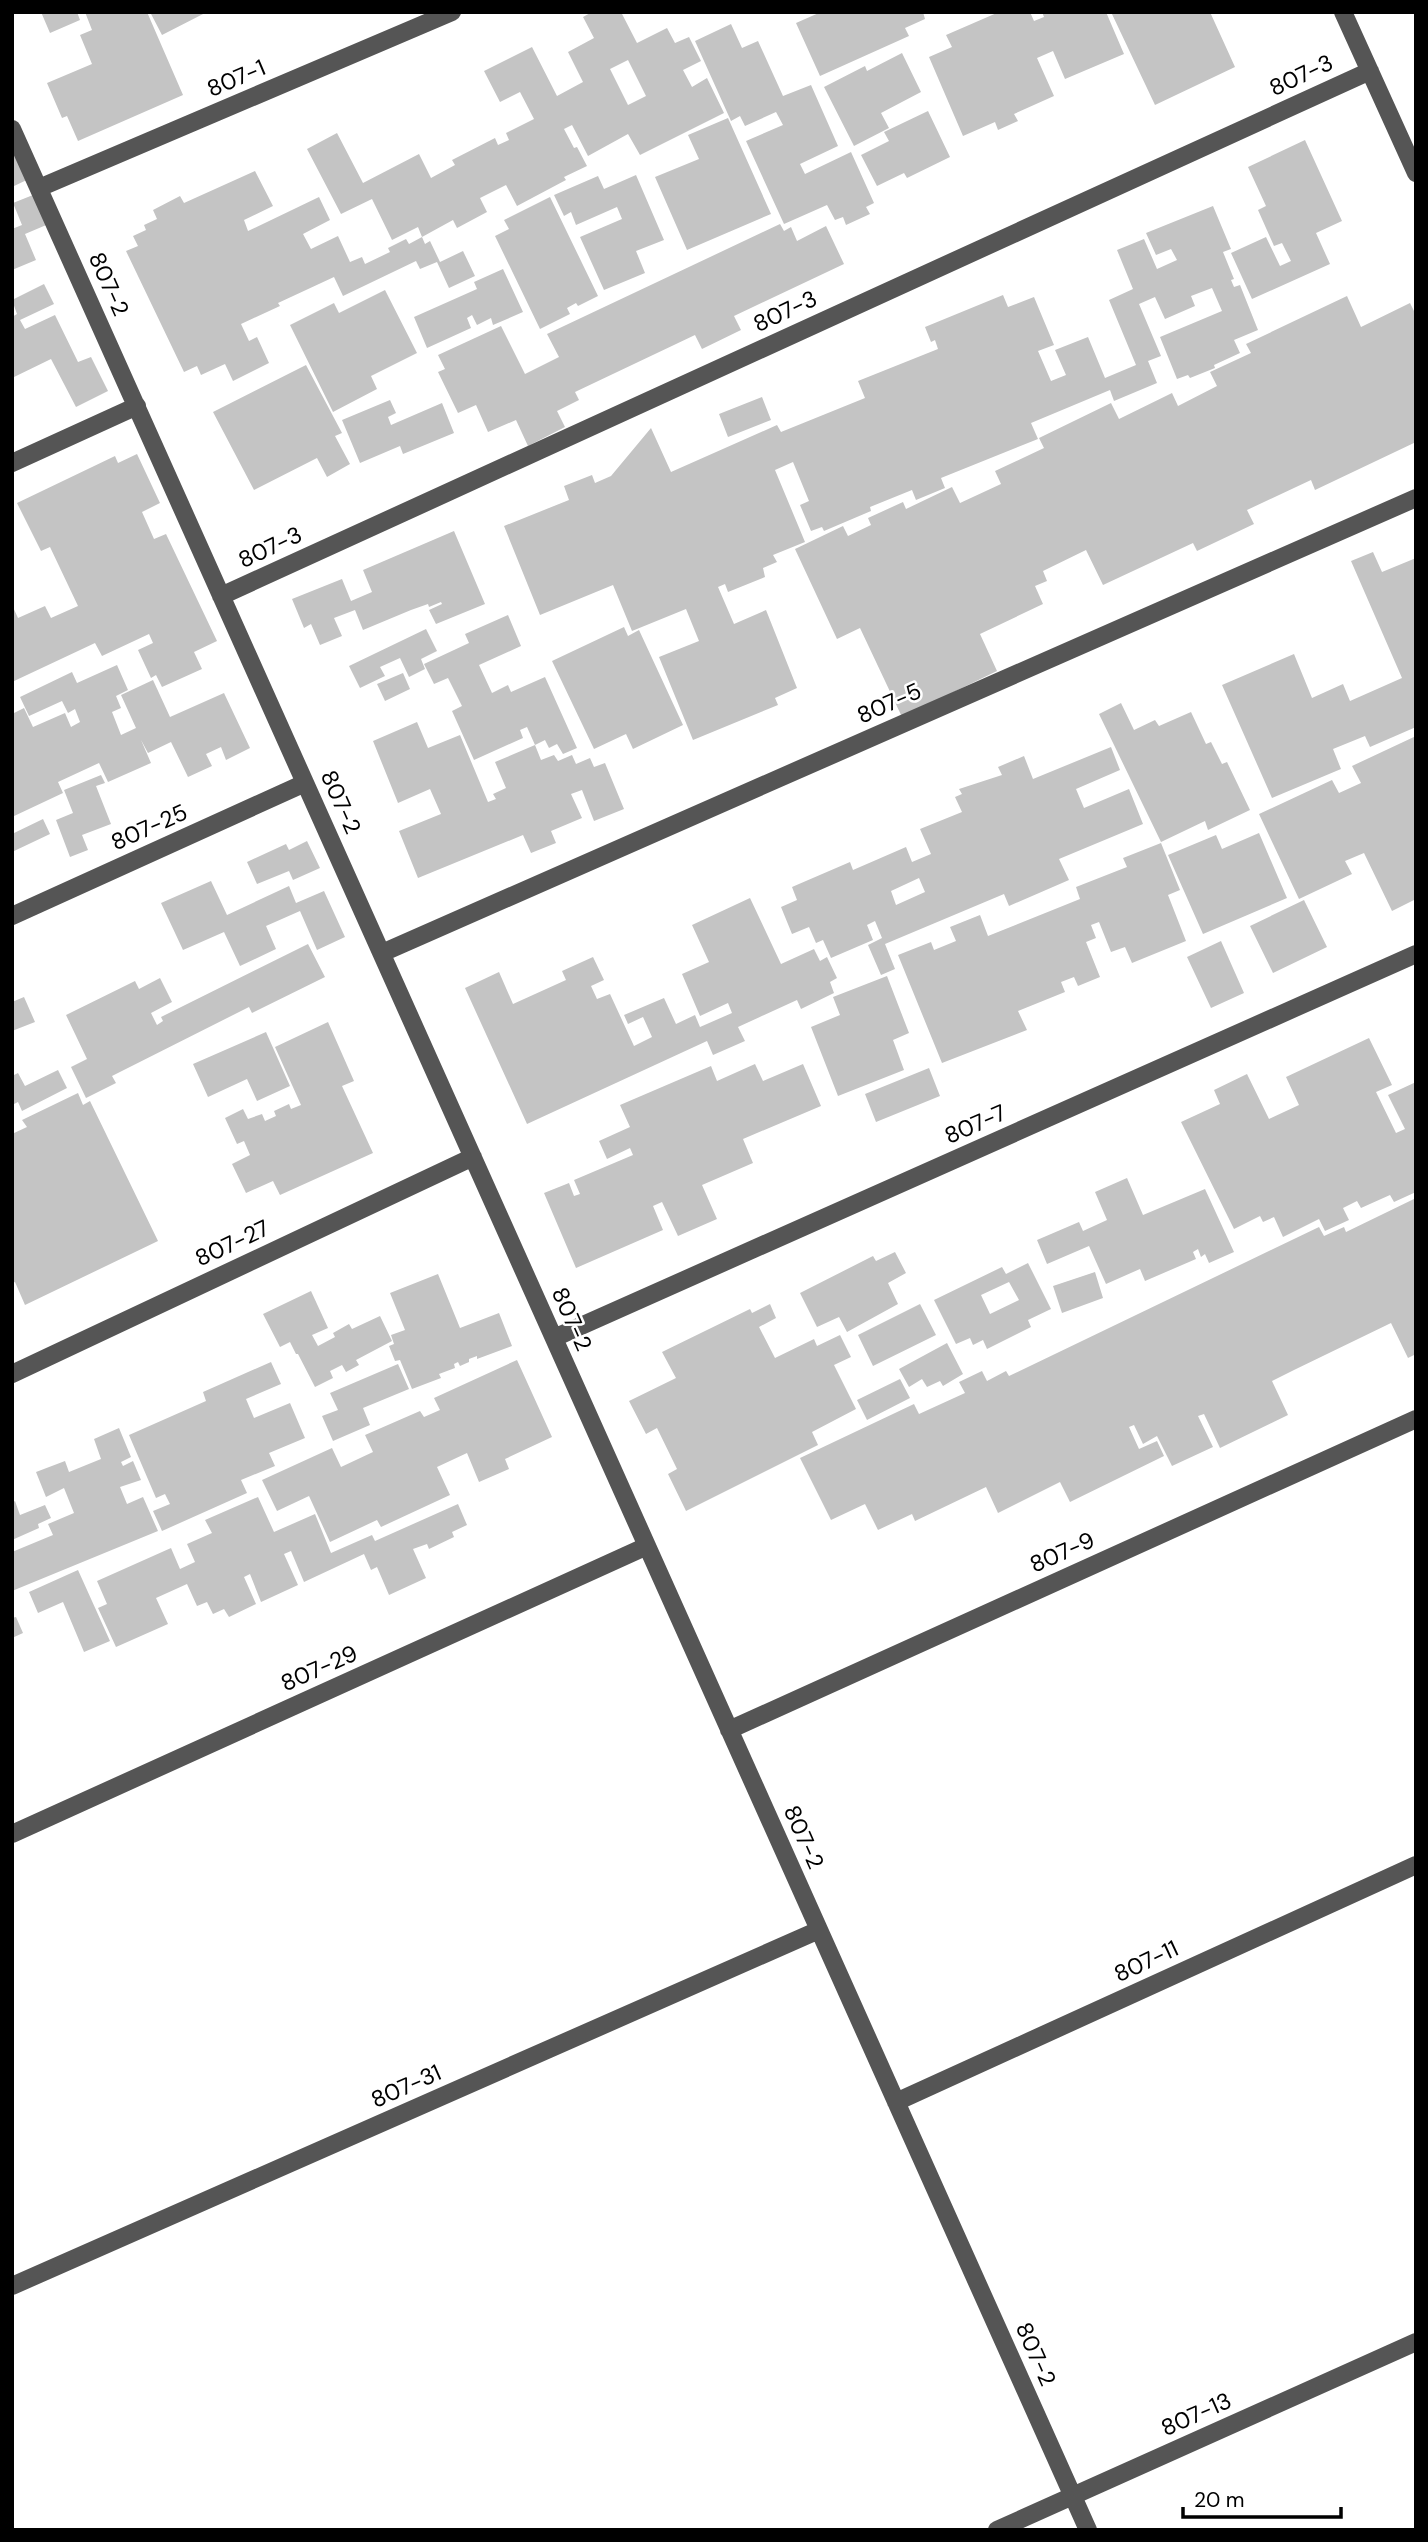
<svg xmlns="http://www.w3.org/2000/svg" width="1428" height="2542" font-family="'DM Sans',sans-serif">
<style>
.building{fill:#c4c4c4;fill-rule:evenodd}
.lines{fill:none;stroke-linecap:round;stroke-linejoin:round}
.minor{stroke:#555;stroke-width:18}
.labels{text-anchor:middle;stroke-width:5;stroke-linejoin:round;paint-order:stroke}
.street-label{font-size:23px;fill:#000;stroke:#fff}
</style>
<rect width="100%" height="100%" fill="#fff"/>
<!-- building -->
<path class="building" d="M 41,12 L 77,12 L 80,20 L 50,33 Z
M 85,12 L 147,12 L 183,95 L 78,141 L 67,116 L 62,118 L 47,83 L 92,64 L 80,35 L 92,30 Z
M 150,12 L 207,12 L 162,35 Z
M 592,12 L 621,12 L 637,43 L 667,28 L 675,43 L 689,37 L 701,61 L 683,70 L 692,87 L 707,78 L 724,113 L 640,155 L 628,134 L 588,156 L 572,125 L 564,129 L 574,148 L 577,147 L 587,166 L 564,177 L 566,180 L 517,206 L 506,185 L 480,198 L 487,212 L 457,228 L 453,220 L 422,237 L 418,227 L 392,240 L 372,199 L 341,214 L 307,149 L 337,133 L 363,183 L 419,154 L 431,178 L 455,165 L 452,160 L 495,138 L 498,145 L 509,140 L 506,133 L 534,119 L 520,92 L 500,102 L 484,71 L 532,47 L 557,96 L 583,82 L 568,52 L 594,38 L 583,17 ZM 628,60 L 646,96 L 628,105 L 610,69 Z
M 821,12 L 923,12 L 925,19 L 905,28 L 909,36 L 820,76 L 796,23 Z
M 999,12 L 1030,12 L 1034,21 L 1044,17 L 1042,12 L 1106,12 L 1124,54 L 1065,79 L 1053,51 L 1037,58 L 1054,96 L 1014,114 L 1018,121 L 998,130 L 995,122 L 963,136 L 929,57 L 952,47 L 946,35 Z
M 1111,12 L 1210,12 L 1235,67 L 1155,105 Z
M 731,24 L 742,48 L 758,41 L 783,96 L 811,85 L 838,146 L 800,164 L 805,174 L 851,152 L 874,203 L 866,207 L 870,214 L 846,225 L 843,217 L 835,220 L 827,205 L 784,224 L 746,141 L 783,125 L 776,112 L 745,126 L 740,116 L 731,121 L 695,41 Z
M 902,53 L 921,92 L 881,113 L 889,128 L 854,146 L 824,87 L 865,66 L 867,71 Z
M 928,111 L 950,157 L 907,178 L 904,173 L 877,186 L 861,155 L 889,141 L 884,132 Z
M 728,118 L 771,214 L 687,250 L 655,177 L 699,159 L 688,135 Z
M 12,135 L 33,177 L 12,187 Z
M 1305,140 L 1342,221 L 1316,233 L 1330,264 L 1252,299 L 1231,253 L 1266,237 L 1280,266 L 1291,261 L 1282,243 L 1274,246 L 1258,210 L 1266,206 L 1248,167 Z
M 255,171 L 273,206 L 244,220 L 248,231 L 319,197 L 330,220 L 303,234 L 311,249 L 338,236 L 350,262 L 362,257 L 365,264 L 390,252 L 388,248 L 406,239 L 409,244 L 422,237 L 425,244 L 430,241 L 440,262 L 463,251 L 475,276 L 449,288 L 437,262 L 420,269 L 416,261 L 343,296 L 334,277 L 278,303 L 280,306 L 241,324 L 249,341 L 257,337 L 269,363 L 233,381 L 225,364 L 201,375 L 197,366 L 184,372 L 126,251 L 138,246 L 133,236 L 146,230 L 144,225 L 157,219 L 153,210 L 180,196 L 184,203 Z
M 636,175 L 664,240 L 636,251 L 645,273 L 604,290 L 580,237 L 622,219 L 617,207 L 576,225 L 571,212 L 564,216 L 554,195 L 598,176 L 604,189 Z
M 38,193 L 51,223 L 25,234 L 36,260 L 12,270 L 12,229 L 22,225 L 13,203 Z
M 550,197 L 598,296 L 578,306 L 576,303 L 567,308 L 570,314 L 540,329 L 495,236 L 509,229 L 504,220 Z
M 1213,206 L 1231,249 L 1223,252 L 1234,279 L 1231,280 L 1234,287 L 1240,285 L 1258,330 L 1234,340 L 1240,353 L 1214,365 L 1215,368 L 1190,378 L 1188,375 L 1177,379 L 1160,337 L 1222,311 L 1212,288 L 1191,296 L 1195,306 L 1165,319 L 1155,297 L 1139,304 L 1161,356 L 1148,361 L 1157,383 L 1114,401 L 1110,390 L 1031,423 L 1038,439 L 941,478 L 945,488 L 916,500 L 912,490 L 870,507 L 871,511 L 824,531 L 822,527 L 811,531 L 800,505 L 809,501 L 793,462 L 775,470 L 805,542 L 773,555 L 777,562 L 763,568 L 765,577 L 728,592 L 725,584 L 718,587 L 734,624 L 766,610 L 797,688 L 775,698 L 778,705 L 693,740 L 659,657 L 699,641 L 686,609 L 632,631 L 613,585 L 540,615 L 504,526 L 569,500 L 564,486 L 592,475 L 595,483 L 611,476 L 651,428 L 671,472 L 777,425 L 781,432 L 865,398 L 858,381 L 938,349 L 935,340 L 931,342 L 925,327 L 1003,295 L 1008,307 L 1034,297 L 1054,345 L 1038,351 L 1051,381 L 1066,375 L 1055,350 L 1088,337 L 1105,378 L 1136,365 L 1109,300 L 1133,289 L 1117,250 L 1144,239 L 1157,269 L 1177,260 L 1171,249 L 1156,255 L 1146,233 Z
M 780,224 L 784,231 L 791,227 L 797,241 L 826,226 L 844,264 L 734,316 L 741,330 L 702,349 L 695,335 L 575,392 L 579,400 L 557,411 L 565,427 L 528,446 L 516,420 L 488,432 L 476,405 L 458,413 L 438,372 L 445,369 L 438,355 L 501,326 L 525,374 L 559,357 L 547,334 Z
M 503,269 L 523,312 L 493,325 L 491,318 L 477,325 L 472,315 L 467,318 L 471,328 L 427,348 L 414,317 L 477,289 L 474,282 Z
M 44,284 L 54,304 L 20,320 L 25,329 L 55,315 L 78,362 L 91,357 L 108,391 L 76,407 L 51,359 L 12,378 L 12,317 L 17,314 L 12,300 Z
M 385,290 L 417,353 L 371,376 L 377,389 L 333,412 L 290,325 L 334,303 L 339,313 Z
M 1347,296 L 1361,327 L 1410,303 L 1416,315 L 1416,442 L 1315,490 L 1311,480 L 1247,510 L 1254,524 L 1197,551 L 1193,543 L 1103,585 L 1086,550 L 1043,571 L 1047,581 L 1035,586 L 1043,604 L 980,634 L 997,671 L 902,717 L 860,628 L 837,639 L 795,549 L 843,526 L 848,536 L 871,525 L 868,518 L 903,502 L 906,509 L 952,487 L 960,503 L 1001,484 L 995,471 L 1044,448 L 1039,438 L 1111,403 L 1119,419 L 1172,393 L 1178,406 L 1217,386 L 1210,372 L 1251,353 L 1246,344 Z
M 306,365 L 342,433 L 335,436 L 350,464 L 327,477 L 317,458 L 254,490 L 213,412 Z
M 762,397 L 771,420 L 728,437 L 719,414 Z
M 390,400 L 396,413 L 388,417 L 391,425 L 442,403 L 454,433 L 403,454 L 400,446 L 360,463 L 342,420 Z
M 137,454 L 160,503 L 142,512 L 154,539 L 166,534 L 217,641 L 194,652 L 202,669 L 162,687 L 156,675 L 151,678 L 138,650 L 153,643 L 149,634 L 102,656 L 95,643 L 12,682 L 12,605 L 18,618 L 45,606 L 51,618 L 78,606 L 50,547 L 41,551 L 17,503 L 115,456 L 118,463 Z
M 454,531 L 485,604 L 436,624 L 429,610 L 442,604 L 441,602 L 429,607 L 428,604 L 411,610 L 363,630 L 355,610 L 334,618 L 342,636 L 320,645 L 311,624 L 304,628 L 292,599 L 342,579 L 351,601 L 372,592 L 363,570 Z
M 1373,552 L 1382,572 L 1416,558 L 1416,727 L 1370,747 L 1365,736 L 1333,749 L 1341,769 L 1272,798 L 1222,685 L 1294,654 L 1312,698 L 1343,684 L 1350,701 L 1402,678 L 1351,561 Z
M 508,615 L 521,646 L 479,665 L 492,693 L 508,685 L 511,692 L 545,677 L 577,748 L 563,754 L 557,744 L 549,748 L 545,740 L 535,745 L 527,727 L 520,730 L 523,738 L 474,760 L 452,711 L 462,706 L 448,678 L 434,684 L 424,664 L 469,643 L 465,634 Z
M 624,627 L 628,636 L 639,630 L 683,725 L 633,749 L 626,734 L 594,749 L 552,661 Z
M 426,629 L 437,651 L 421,659 L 425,669 L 409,677 L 400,658 L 380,667 L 385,676 L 360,688 L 349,666 Z
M 117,665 L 128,690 L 116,696 L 121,708 L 112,712 L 121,735 L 136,728 L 121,695 L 153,680 L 170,717 L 224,693 L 250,748 L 226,760 L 221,747 L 206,754 L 212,766 L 188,777 L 171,742 L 148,753 L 141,740 L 151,763 L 108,782 L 99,763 L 58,782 L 63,793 L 12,817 L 12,714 L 24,708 L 33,727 L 65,713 L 71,727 L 80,722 L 75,709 L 68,713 L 62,701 L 29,716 L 20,697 L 72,672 L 77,683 Z
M 403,673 L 410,689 L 385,701 L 377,684 Z
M 1121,703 L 1134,730 L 1155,720 L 1159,726 L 1191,712 L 1206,744 L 1211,742 L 1222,764 L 1227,762 L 1250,810 L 1208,830 L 1205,821 L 1161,842 L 1099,714 Z
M 417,722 L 428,748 L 460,735 L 488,802 L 496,799 L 493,794 L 506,788 L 495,762 L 535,745 L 541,760 L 554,755 L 558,761 L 572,755 L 576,764 L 590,758 L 594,767 L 605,763 L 624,809 L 594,821 L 582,790 L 571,794 L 582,818 L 551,831 L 556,843 L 531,853 L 523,835 L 418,878 L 399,831 L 441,814 L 430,789 L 398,803 L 373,741 Z
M 1416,736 L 1416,899 L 1392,911 L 1364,853 L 1345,861 L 1352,874 L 1299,899 L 1259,814 L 1332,780 L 1339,793 L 1361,783 L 1352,766 Z
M 1111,747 L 1120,770 L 1076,789 L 1084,808 L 1129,789 L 1143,824 L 1059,859 L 1069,880 L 1009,906 L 1004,894 L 885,944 L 895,969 L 881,975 L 868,945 L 882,938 L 875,921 L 867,925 L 873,940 L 831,958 L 823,940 L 816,943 L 809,927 L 792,934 L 781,907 L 797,900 L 792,887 L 850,862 L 853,870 L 906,847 L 912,862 L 931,854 L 920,829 L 962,812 L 955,797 L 962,794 L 959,789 L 1002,775 L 998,767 L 1024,756 L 1033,779 ZM 919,878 L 925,892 L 896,905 L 891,891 Z
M 101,775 L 105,783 L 96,786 L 111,824 L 82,835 L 88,850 L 70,857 L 56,820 L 73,813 L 64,790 Z
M 43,819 L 50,834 L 12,852 L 12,834 Z
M 1259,833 L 1287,898 L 1203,934 L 1168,855 L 1216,835 L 1222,849 Z
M 307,841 L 320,868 L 293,880 L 289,871 L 257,884 L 247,862 L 286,844 L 289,850 Z
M 1161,843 L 1180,890 L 1168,895 L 1186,941 L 1132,963 L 1125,947 L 1111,952 L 1099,922 L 1091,925 L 1096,938 L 1086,942 L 1100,977 L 1078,986 L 1074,977 L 1061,982 L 1065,992 L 1018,1011 L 1027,1030 L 942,1063 L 898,955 L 931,942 L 934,950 L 956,941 L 950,927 L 980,915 L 988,936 L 1080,899 L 1076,887 L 1127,867 L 1123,858 Z
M 211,881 L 227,915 L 289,886 L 296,903 L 324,891 L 345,937 L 317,950 L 300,911 L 266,926 L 276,949 L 240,966 L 224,932 L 183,950 L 161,903 Z
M 750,898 L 781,964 L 814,949 L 820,961 L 827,957 L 837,978 L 830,982 L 834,993 L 801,1009 L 797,1000 L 738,1027 L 745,1041 L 713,1055 L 707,1041 L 527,1124 L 465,988 L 499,972 L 513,1004 L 566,980 L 562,971 L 593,957 L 604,980 L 591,986 L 597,999 L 610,994 L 634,1046 L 652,1037 L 643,1017 L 628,1024 L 624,1015 L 664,998 L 676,1024 L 695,1015 L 700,1027 L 732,1013 L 728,1003 L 700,1016 L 682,974 L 709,962 L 692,925 Z
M 1304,900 L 1327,947 L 1273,973 L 1250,926 Z
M 1221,941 L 1244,993 L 1211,1008 L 1187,957 Z
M 308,944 L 325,977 L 252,1013 L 249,1007 L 112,1076 L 116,1083 L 86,1098 L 71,1067 L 87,1059 L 66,1015 L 135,981 L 139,989 L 160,978 L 172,1002 L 151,1013 L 157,1025 L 163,1021 L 161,1017 Z
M 887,976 L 909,1033 L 893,1040 L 904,1070 L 838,1096 L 811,1027 L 840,1015 L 833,997 Z
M 24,997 L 35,1022 L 12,1031 L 12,1002 Z
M 328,1022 L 354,1081 L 342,1086 L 373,1153 L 280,1195 L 273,1181 L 246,1193 L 232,1164 L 250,1155 L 244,1141 L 237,1144 L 225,1118 L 243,1109 L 248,1119 L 262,1114 L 265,1121 L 276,1116 L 274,1111 L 289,1104 L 291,1109 L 301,1105 L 275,1047 Z
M 266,1032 L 290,1086 L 257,1101 L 247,1079 L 208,1097 L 193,1064 Z
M 1369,1038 L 1392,1085 L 1376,1092 L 1396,1133 L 1405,1129 L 1388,1095 L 1416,1082 L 1416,1192 L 1394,1202 L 1390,1195 L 1361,1208 L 1357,1201 L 1343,1208 L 1349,1220 L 1325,1231 L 1319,1219 L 1283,1237 L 1274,1217 L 1263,1222 L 1260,1216 L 1234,1229 L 1181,1122 L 1220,1104 L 1214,1090 L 1247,1074 L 1269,1119 L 1299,1105 L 1286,1077 Z
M 755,1064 L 763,1081 L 803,1064 L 821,1106 L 743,1139 L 753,1163 L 702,1185 L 717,1219 L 678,1236 L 662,1202 L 653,1206 L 663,1230 L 576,1268 L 544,1193 L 569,1183 L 574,1196 L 580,1194 L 574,1180 L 633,1155 L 630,1148 L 607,1159 L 599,1141 L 630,1127 L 620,1105 L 711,1066 L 717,1081 Z
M 929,1068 L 940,1096 L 876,1122 L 865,1094 Z
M 58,1070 L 67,1088 L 22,1111 L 18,1102 L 12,1105 L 12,1076 L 18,1073 L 25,1086 Z
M 78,1093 L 83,1105 L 90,1101 L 158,1241 L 25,1305 L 15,1282 L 12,1283 L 12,1134 L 27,1127 L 22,1120 Z
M 1127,1178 L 1143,1215 L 1205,1189 L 1234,1252 L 1209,1263 L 1205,1254 L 1201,1257 L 1198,1249 L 1193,1252 L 1196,1259 L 1145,1281 L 1140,1269 L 1106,1284 L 1089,1246 L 1047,1264 L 1037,1240 L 1079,1222 L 1083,1231 L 1107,1220 L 1095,1192 Z
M 1416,1198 L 1416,1354 L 1408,1358 L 1391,1323 L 1294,1370 L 1272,1381 L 1288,1415 L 1220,1448 L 1204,1414 L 1198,1416 L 1213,1447 L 1172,1466 L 1157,1436 L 1143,1444 L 1134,1425 L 1129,1427 L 1139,1449 L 1157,1441 L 1164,1456 L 1070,1502 L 1060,1482 L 998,1513 L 986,1487 L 915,1521 L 912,1514 L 878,1530 L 865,1504 L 831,1520 L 800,1458 L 914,1404 L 919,1414 L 965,1393 L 959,1382 L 982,1371 L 987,1381 L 1006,1371 L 1009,1376 L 1319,1227 L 1324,1236 L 1344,1227 L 1346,1232 Z
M 895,1252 L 906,1273 L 888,1283 L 898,1304 L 847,1332 L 839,1317 L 817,1327 L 800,1293 L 873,1256 L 876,1261 Z
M 1028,1263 L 1051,1309 L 1028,1320 L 1031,1327 L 987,1349 L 983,1340 L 973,1345 L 970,1338 L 956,1344 L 934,1300 L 1002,1267 L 1006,1274 ZM 1009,1282 L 1019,1300 L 990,1314 L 981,1295 Z
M 1095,1272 L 1103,1298 L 1062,1313 L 1053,1286 Z
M 438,1274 L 460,1328 L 499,1313 L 512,1346 L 477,1359 L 477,1356 L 469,1359 L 469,1362 L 460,1366 L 458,1362 L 454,1364 L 455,1368 L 439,1374 L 441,1378 L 412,1389 L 400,1360 L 395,1361 L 389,1346 L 394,1344 L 391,1335 L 405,1330 L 390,1293 Z
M 311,1291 L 328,1328 L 312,1335 L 318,1346 L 335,1337 L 333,1333 L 349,1324 L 352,1329 L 380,1316 L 392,1341 L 356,1360 L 359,1365 L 346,1372 L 342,1365 L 330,1371 L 333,1378 L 315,1387 L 298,1354 L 296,1354 L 290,1342 L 280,1347 L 263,1314 Z
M 770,1304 L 776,1318 L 759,1327 L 775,1358 L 814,1339 L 817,1346 L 840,1335 L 851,1357 L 834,1365 L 856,1409 L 812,1432 L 818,1445 L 686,1511 L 668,1474 L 677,1469 L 657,1428 L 646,1434 L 629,1401 L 676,1378 L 662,1352 L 750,1309 L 752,1313 Z
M 920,1304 L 936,1335 L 873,1366 L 858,1335 Z
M 947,1343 L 963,1374 L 943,1386 L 940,1381 L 927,1387 L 922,1379 L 909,1387 L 899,1369 Z
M 517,1360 L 552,1437 L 505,1459 L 509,1469 L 479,1482 L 467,1453 L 437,1467 L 450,1495 L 381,1527 L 377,1520 L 330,1542 L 309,1496 L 277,1511 L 262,1480 L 332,1448 L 341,1467 L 373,1452 L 365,1435 L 420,1411 L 424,1417 L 440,1410 L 434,1398 Z
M 271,1362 L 281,1384 L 246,1399 L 254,1418 L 290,1403 L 305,1438 L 269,1453 L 275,1466 L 241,1480 L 247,1493 L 162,1531 L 153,1511 L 170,1504 L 165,1494 L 156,1498 L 129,1435 L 206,1401 L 203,1392 Z
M 398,1364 L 409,1389 L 363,1408 L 370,1425 L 333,1441 L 322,1416 L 338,1410 L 330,1393 Z
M 900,1379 L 910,1398 L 867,1420 L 857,1400 Z
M 119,1428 L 131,1457 L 121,1462 L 123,1466 L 133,1461 L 141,1480 L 120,1487 L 127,1504 L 143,1497 L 158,1531 L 12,1591 L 12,1552 L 53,1535 L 48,1524 L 74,1513 L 64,1488 L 46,1497 L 36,1472 L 65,1461 L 69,1472 L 101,1459 L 94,1439 Z
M 258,1497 L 274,1532 L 315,1514 L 331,1553 L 372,1535 L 375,1541 L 458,1504 L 467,1525 L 452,1532 L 454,1537 L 429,1549 L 427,1544 L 413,1549 L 426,1578 L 389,1595 L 377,1567 L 371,1570 L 364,1554 L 304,1582 L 291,1551 L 284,1554 L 298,1585 L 261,1602 L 250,1574 L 244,1577 L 256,1604 L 229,1617 L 224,1609 L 213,1614 L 207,1602 L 197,1606 L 187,1584 L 156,1598 L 168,1624 L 116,1647 L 98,1608 L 107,1604 L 97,1581 L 171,1548 L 180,1569 L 195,1562 L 187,1544 L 212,1533 L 205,1520 Z
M 15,1501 L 20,1515 L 45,1505 L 51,1518 L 38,1524 L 39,1528 L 12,1540 L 12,1503 Z
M 78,1570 L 110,1641 L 84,1652 L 63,1602 L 38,1613 L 29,1592 Z
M 16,1617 L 23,1633 L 12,1638 L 12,1618 Z"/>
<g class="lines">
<!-- minor -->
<path class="minor" d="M 1343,12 L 1416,173
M 12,129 L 1088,2530
M 39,188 L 452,12
M 12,463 L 137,406
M 221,596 L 1370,71
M 12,916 L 305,783
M 382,953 L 1416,498
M 554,1338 L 1416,954
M 12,1374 L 473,1157
M 729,1730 L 1416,1419
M 12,1834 L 647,1546
M 896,2102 L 1416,1865
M 12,2286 L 819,1930
M 997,2530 L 1416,2342"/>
</g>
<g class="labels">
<!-- street labels -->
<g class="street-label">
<text transform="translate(1301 75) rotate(-25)" y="8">807-3</text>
<text transform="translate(236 78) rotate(-23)" y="8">807-1</text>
<text transform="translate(109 284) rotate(66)" y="8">807-2</text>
<text transform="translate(785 311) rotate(-25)" y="8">807-3</text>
<text transform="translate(270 547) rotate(-25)" y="8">807-3</text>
<text transform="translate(889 703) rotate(-24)" y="8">807-5</text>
<text transform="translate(341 802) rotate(66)" y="8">807-2</text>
<text transform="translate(149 827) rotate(-24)" y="8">807-25</text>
<text transform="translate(975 1124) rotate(-24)" y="8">807-7</text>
<text transform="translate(232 1243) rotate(-25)" y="8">807-27</text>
<text transform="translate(572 1319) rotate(66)" y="8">807-2</text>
<text transform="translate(1062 1552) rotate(-24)" y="8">807-9</text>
<text transform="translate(319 1668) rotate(-24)" y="8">807-29</text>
<text transform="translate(804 1837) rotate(66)" y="8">807-2</text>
<text transform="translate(1146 1961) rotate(-25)" y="8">807-11</text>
<text transform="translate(406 2086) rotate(-24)" y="8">807-31</text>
<text transform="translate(1036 2354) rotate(66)" y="8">807-2</text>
<text transform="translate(1196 2414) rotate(-24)" y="8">807-13</text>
</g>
</g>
<!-- border -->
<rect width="1428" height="2542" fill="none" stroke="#000000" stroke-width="28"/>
<!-- scale -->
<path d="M1183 2507v10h158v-10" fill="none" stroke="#000000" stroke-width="3.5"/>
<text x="1194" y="2507" font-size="21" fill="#000000" stroke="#ffffff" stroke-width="5" paint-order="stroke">20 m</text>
</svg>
